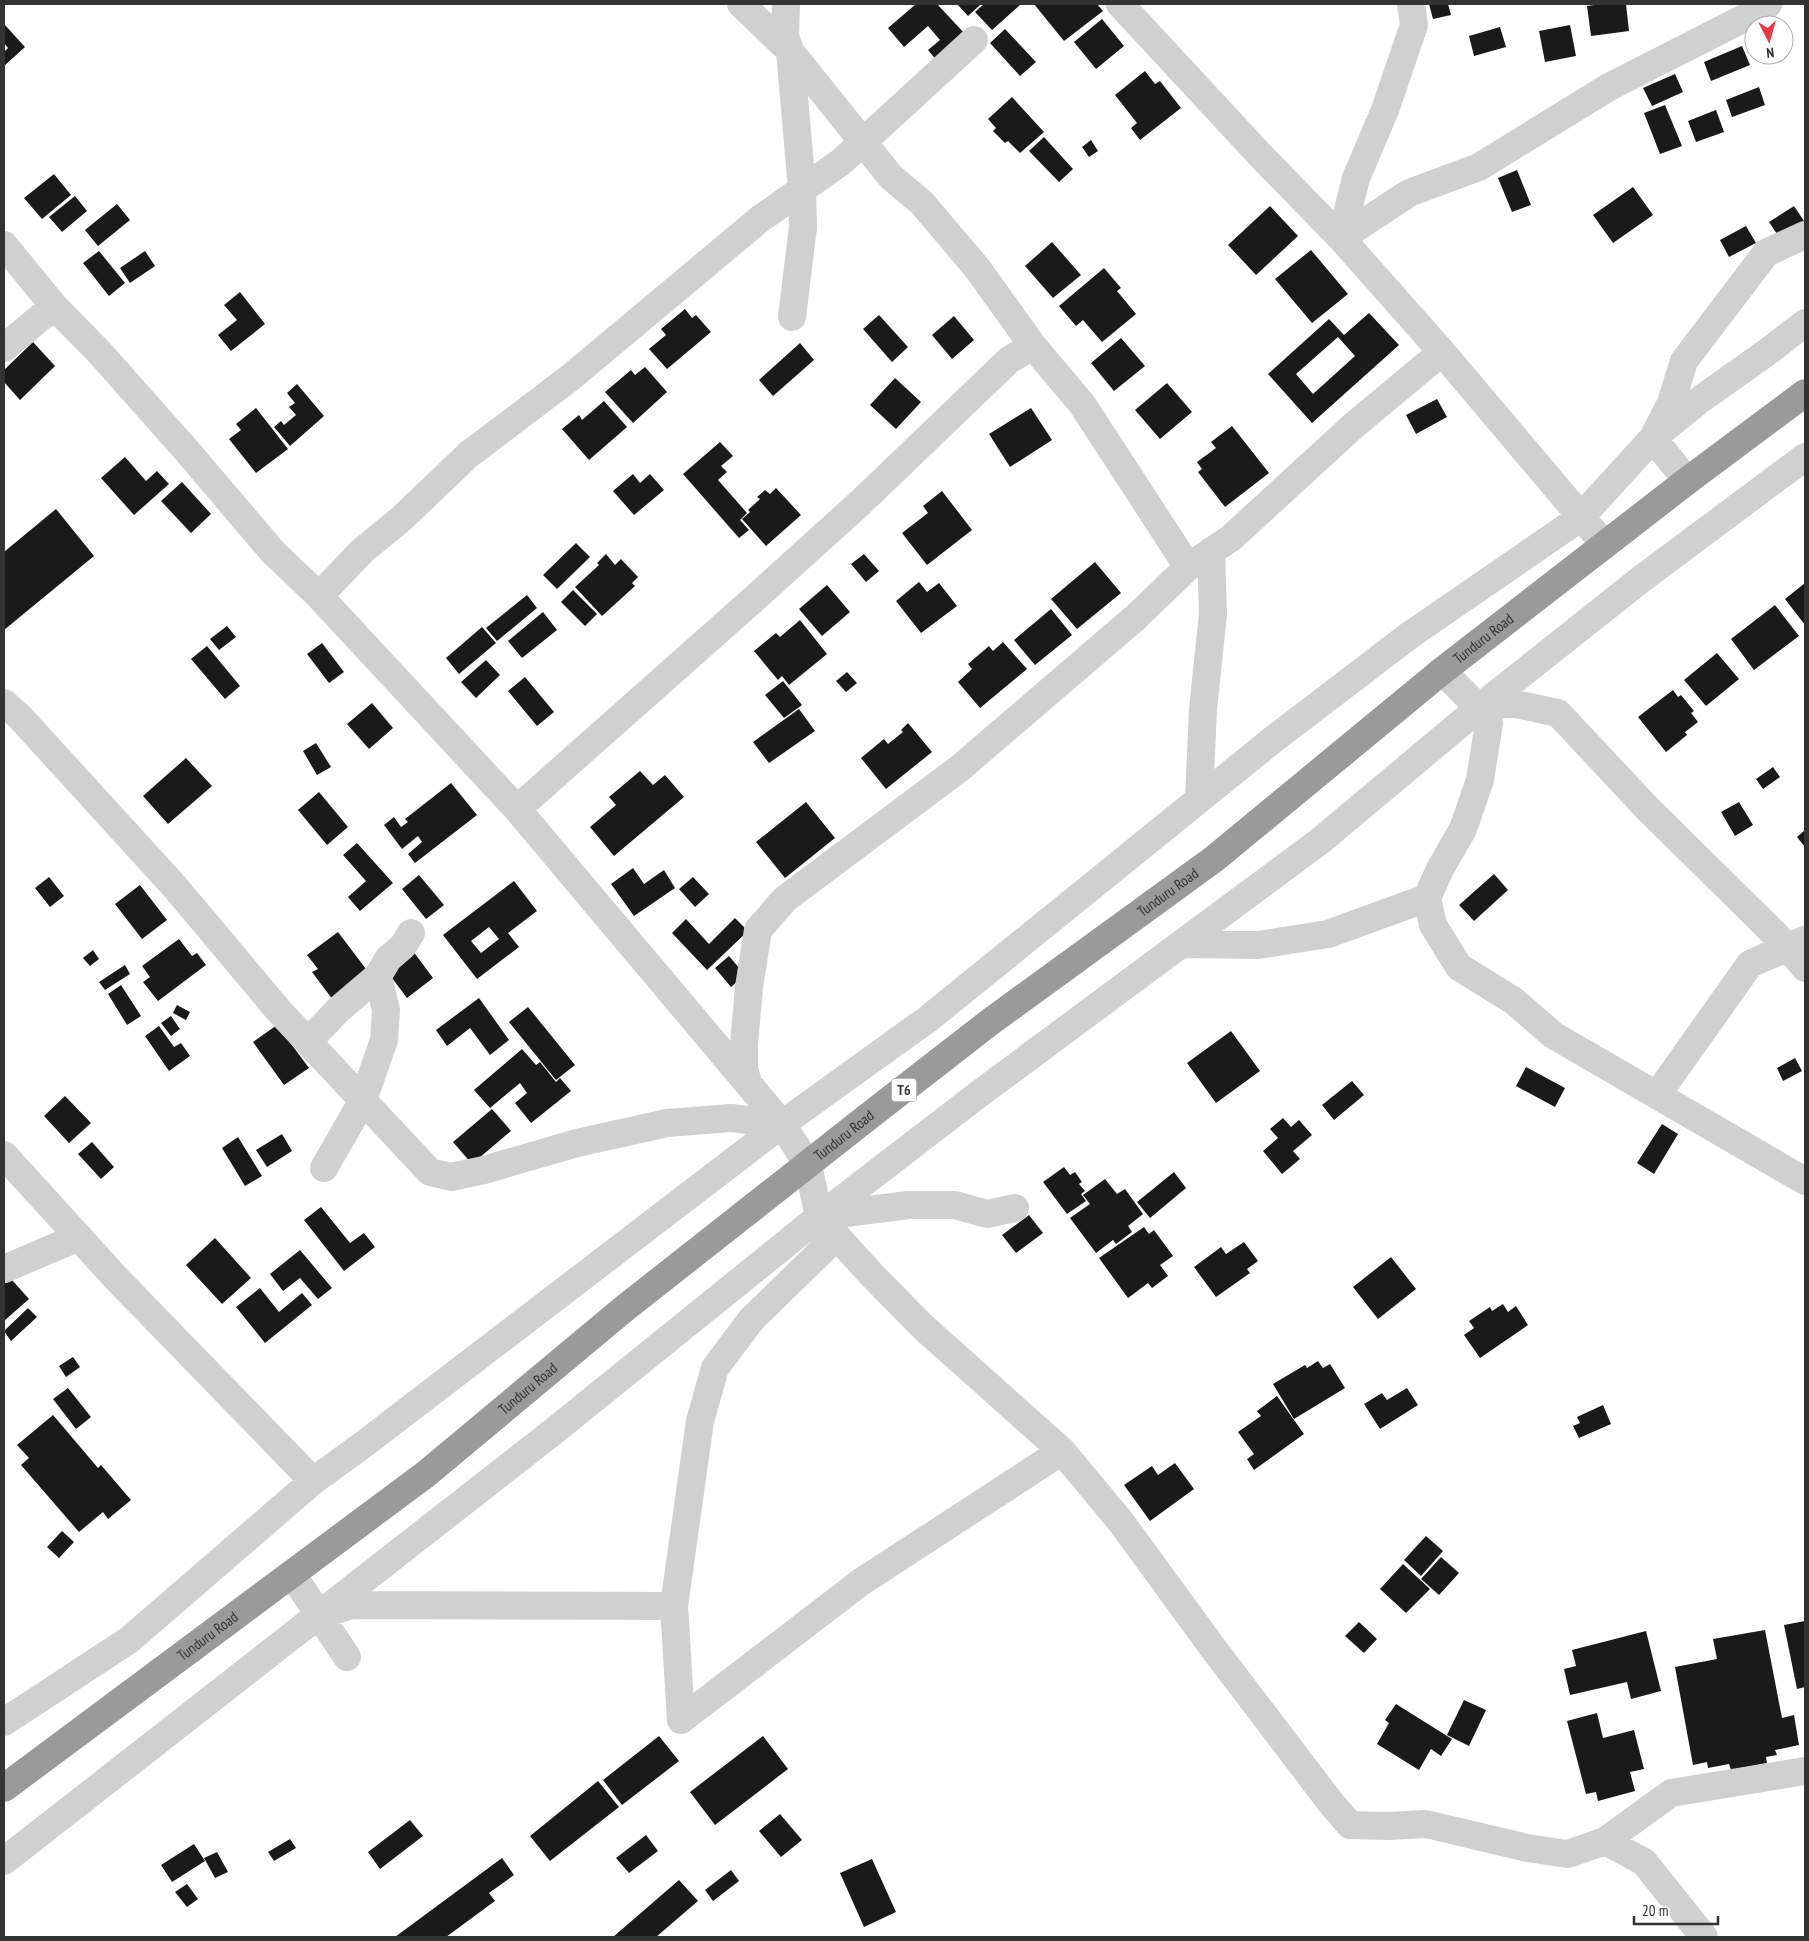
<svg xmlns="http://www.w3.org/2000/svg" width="1809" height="1941" font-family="'PT Sans Narrow',sans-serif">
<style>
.building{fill:#1a1a1a;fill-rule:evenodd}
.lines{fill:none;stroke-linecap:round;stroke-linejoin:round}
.street{stroke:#d0d0d0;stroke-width:28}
.highway{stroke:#9a9a9a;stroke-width:28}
.labels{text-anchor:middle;stroke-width:5;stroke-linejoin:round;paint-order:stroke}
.shield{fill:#fff;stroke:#707070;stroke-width:1}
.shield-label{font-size:14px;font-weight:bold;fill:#333}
.street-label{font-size:15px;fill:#333;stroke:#fff}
</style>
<rect width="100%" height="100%" fill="#fff"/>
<!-- building -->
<path class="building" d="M 916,4 L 937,4 L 967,36 L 938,62 L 928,50 L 940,40 L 928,26 L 904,47 L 888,28 Z
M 957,4 L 978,4 L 980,5 L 968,16 Z
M 984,4 L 1021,4 L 992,30 L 975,12 Z
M 1034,4 L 1097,4 L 1103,11 L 1064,41 Z
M 1429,4 L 1448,4 L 1451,15 L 1433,19 Z
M 1602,4 L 1626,4 L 1629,31 L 1591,36 L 1587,6 Z
M 1102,19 L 1124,46 L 1096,69 L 1074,42 Z
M 4,24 L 25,47 L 4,66 L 4,52 L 8,48 L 4,43 Z
M 1570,25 L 1576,56 L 1545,62 L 1539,31 Z
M 1500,27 L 1506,47 L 1474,56 L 1469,36 Z
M 1005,29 L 1036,62 L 1020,76 L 990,43 Z
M 1742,46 L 1750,65 L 1711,81 L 1704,62 Z
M 1145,71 L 1155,84 L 1160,81 L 1181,108 L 1140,140 L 1131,128 L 1137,123 L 1115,95 Z
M 1675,74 L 1683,92 L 1652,106 L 1643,88 Z
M 1759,87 L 1765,105 L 1732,117 L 1726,100 Z
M 1012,97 L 1044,132 L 1020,153 L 1008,141 L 1005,143 L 993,131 L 996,128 L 988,119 Z
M 1665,105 L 1682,146 L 1660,154 L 1644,113 Z
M 1716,110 L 1724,132 L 1696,142 L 1688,121 Z
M 1044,137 L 1073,169 L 1059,182 L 1029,151 Z
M 1091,140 L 1098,151 L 1089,157 L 1082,147 Z
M 1517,170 L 1531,205 L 1512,212 L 1498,178 Z
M 54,174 L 71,195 L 42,219 L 24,198 Z
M 1633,187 L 1653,215 L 1613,243 L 1593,215 Z
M 75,196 L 87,211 L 62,232 L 49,217 Z
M 117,204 L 130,220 L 98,246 L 85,230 Z
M 1270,206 L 1298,236 L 1256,275 L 1228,245 Z
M 1794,206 L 1804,221 L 1779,237 L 1769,222 Z
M 1746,226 L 1756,243 L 1729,257 L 1720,240 Z
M 1052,242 L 1081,275 L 1053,298 L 1025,266 Z
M 1311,250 L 1348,294 L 1312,323 L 1275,279 Z
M 99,251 L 125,283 L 109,296 L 83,263 Z
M 145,251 L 155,266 L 130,283 L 120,268 Z
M 1104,268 L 1121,288 L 1117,291 L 1136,314 L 1102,342 L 1083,320 L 1076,326 L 1059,306 Z
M 240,292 L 265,324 L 231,351 L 218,335 L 237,320 L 224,305 Z
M 685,309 L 692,318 L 696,315 L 711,332 L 667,369 L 649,349 L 666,335 L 661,329 Z
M 1369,313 L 1399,345 L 1312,423 L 1268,374 L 1329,319 L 1344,335 ZM 1338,337 L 1355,356 L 1313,394 L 1296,374 Z
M 879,315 L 908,347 L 892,362 L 863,329 Z
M 954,316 L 974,340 L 952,359 L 932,335 Z
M 1121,338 L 1145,366 L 1114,391 L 1091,363 Z
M 33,342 L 55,366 L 20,400 L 4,382 L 4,370 Z
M 800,343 L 814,360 L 773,396 L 759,380 Z
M 645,367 L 667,392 L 633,423 L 605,392 L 631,370 L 635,375 Z
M 895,378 L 921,402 L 896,429 L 870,405 Z
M 1167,383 L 1192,412 L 1160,439 L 1135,410 Z
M 297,384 L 324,416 L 290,446 L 274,427 L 281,421 L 284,425 L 296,415 L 289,407 L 295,403 L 287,393 Z
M 1437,399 L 1447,417 L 1416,434 L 1406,415 Z
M 604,401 L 627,427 L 589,460 L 562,429 L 579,415 L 582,420 Z
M 256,408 L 288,449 L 256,473 L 229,439 L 241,430 L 236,424 Z
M 1031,408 L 1052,440 L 1010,467 L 989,434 Z
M 1232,426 L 1269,473 L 1225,507 L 1198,472 L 1202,469 L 1197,462 L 1216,448 L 1211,442 Z
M 720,442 L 733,456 L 721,466 L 727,472 L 718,480 L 747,513 L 740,520 L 749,530 L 739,538 L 683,474 Z
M 125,457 L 146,481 L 157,471 L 169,484 L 134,515 L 101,478 Z
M 633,474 L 640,483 L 650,474 L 664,490 L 634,515 L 613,491 Z
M 182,482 L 211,514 L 191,533 L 161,501 Z
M 776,488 L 801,515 L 766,546 L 742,519 L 750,512 L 748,510 L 760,499 L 757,497 L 765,490 L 770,494 Z
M 942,491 L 972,530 L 927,565 L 902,533 L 928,513 L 923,506 Z
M 56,509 L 94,556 L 4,630 L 4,552 Z
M 576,543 L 590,557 L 557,589 L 543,575 Z
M 606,554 L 615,565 L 621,559 L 638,577 L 632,583 L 635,586 L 602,616 L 575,587 L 599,565 L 597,563 Z
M 864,554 L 879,571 L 866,582 L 851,564 Z
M 1095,562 L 1121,593 L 1077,629 L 1051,599 Z
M 919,582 L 927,592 L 939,583 L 957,606 L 921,633 L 896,601 Z
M 1805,583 L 1805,625 L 1785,599 Z
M 827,585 L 850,612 L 822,636 L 799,609 Z
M 573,590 L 597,614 L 585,626 L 561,602 Z
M 527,595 L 537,608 L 497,641 L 486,628 Z
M 1775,605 L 1799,636 L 1754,670 L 1731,639 Z
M 1051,609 L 1072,635 L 1035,665 L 1014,640 Z
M 543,612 L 557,630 L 522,658 L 508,641 Z
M 800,620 L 827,654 L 789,685 L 782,676 L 778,680 L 754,651 L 776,633 L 780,637 Z
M 227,626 L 236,637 L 219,650 L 210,639 Z
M 482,627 L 496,643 L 459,674 L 446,658 Z
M 1003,642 L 1027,669 L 980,708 L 958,682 L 972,669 L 968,664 L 989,646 L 993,651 Z
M 322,643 L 344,672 L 329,683 L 307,654 Z
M 207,646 L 240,686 L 225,699 L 191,659 Z
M 1717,653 L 1739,679 L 1706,706 L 1684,680 Z
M 486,660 L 500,675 L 476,698 L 461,682 Z
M 847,672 L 857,683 L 846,692 L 836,681 Z
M 525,677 L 554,712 L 537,726 L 508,691 Z
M 783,681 L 802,705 L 784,718 L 765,695 Z
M 1673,690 L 1678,697 L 1681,695 L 1694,711 L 1691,713 L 1698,722 L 1685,732 L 1687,735 L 1666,752 L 1638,717 Z
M 372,703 L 393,728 L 369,749 L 347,724 Z
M 799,709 L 815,731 L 769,763 L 753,742 Z
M 908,723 L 932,752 L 886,789 L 861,758 L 884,739 L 888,744 L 903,732 L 901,730 Z
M 316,743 L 331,767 L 317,775 L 303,751 Z
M 186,758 L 212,786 L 168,824 L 143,796 Z
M 1773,767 L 1780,777 L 1763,789 L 1756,779 Z
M 640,771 L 653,785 L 665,775 L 684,797 L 614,856 L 590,827 L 616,805 L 609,797 Z
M 451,783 L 477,815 L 415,863 L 408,854 L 422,842 L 418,836 L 402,849 L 384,825 L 394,817 L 401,827 L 408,822 L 405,819 Z
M 319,792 L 348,827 L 327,845 L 298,810 Z
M 806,802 L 835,838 L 785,878 L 756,842 Z
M 1739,802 L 1753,825 L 1735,836 L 1721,812 Z
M 1805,830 L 1805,847 L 1797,837 Z
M 357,843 L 393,883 L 360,911 L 348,897 L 366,881 L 343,855 Z
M 633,868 L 644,884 L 664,870 L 675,888 L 634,916 L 611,884 Z
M 1494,874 L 1508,890 L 1474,921 L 1459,905 Z
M 419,875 L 444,905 L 426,919 L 402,889 Z
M 49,877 L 64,896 L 50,907 L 35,888 Z
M 693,877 L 709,894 L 695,907 L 679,889 Z
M 514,881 L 537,911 L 508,933 L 519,947 L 477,979 L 443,935 ZM 489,927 L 499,939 L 481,953 L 471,941 Z
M 140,885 L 167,920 L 142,939 L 115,904 Z
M 735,918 L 748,931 L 707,970 L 672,933 L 686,919 L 709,944 Z
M 338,932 L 369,973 L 333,1000 L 312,972 L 318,969 L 307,955 Z
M 179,939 L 192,956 L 197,953 L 206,965 L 158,1001 L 143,982 L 150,977 L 142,966 Z
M 93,950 L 99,959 L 90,966 L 83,958 Z
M 413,951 L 433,978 L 407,998 L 386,970 Z
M 729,956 L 745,975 L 731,987 L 715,968 Z
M 125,965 L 130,974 L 105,990 L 99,982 Z
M 121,985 L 141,1016 L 127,1025 L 108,994 Z
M 479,998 L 509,1040 L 490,1055 L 470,1028 L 447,1046 L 436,1030 Z
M 177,1005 L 190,1012 L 186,1020 L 173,1013 Z
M 528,1007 L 575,1065 L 556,1080 L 509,1022 Z
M 171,1016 L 180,1029 L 171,1036 L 161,1023 Z
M 277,1025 L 309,1068 L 284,1085 L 253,1042 Z
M 159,1026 L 174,1047 L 181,1043 L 190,1056 L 169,1071 L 145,1036 Z
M 1231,1031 L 1260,1071 L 1216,1103 L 1187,1063 Z
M 522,1049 L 536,1065 L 540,1062 L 556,1082 L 560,1078 L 571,1091 L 531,1123 L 515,1103 L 527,1093 L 520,1083 L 490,1108 L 474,1090 Z
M 1795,1058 L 1802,1071 L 1783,1081 L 1777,1068 Z
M 1526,1067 L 1565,1088 L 1555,1107 L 1516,1086 Z
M 1352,1081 L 1364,1095 L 1334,1120 L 1322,1105 Z
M 65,1096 L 91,1123 L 69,1143 L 44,1116 Z
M 492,1109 L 511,1131 L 472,1164 L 453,1142 Z
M 1283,1118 L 1291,1127 L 1299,1120 L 1312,1135 L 1293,1151 L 1300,1159 L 1282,1174 L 1263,1151 L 1278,1138 L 1270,1129 Z
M 1662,1124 L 1678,1134 L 1654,1174 L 1637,1163 Z
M 282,1134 L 292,1151 L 267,1167 L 256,1150 Z
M 238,1137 L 262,1176 L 245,1186 L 222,1148 Z
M 92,1142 L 114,1167 L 101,1179 L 78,1154 Z
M 1064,1167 L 1070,1175 L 1075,1172 L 1082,1182 L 1079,1184 L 1085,1191 L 1081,1194 L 1086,1201 L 1067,1214 L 1043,1182 Z
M 1174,1172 L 1186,1188 L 1150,1218 L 1137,1202 Z
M 1105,1179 L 1117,1194 L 1125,1189 L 1143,1214 L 1128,1226 L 1132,1232 L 1116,1244 L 1113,1240 L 1096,1253 L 1070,1218 L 1090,1204 L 1083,1195 Z
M 321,1207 L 350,1243 L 364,1233 L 375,1247 L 344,1271 L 304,1220 Z
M 1029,1215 L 1043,1233 L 1016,1253 L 1002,1235 Z
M 1144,1227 L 1149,1234 L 1154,1230 L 1173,1256 L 1160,1265 L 1168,1276 L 1152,1288 L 1148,1283 L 1128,1298 L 1099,1258 Z
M 215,1238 L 251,1278 L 222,1304 L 186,1265 Z
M 1244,1242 L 1258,1261 L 1247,1269 L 1250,1273 L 1216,1297 L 1194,1267 L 1221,1247 L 1226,1254 Z
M 300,1250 L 332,1288 L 318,1299 L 300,1278 L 283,1291 L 270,1274 Z
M 1391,1257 L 1416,1289 L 1378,1319 L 1353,1287 Z
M 4,1271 L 29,1299 L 4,1321 Z
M 260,1288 L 279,1312 L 302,1293 L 312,1305 L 265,1343 L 236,1307 Z
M 1503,1304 L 1508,1312 L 1516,1306 L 1528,1325 L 1480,1358 L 1464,1335 L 1474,1328 L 1469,1321 L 1490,1307 L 1492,1311 Z
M 28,1308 L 37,1317 L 11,1341 L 4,1331 Z
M 73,1357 L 80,1367 L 66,1377 L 59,1366 Z
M 1318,1361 L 1323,1368 L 1330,1364 L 1345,1388 L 1294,1419 L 1273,1384 L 1305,1365 L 1307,1368 Z
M 68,1388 L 91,1417 L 76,1429 L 53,1399 Z
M 1407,1388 L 1418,1405 L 1380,1429 L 1364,1404 L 1382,1393 L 1387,1400 Z
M 1277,1396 L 1304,1434 L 1254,1470 L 1247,1459 L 1254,1454 L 1238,1432 L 1261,1416 L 1257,1411 Z
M 1603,1405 L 1611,1424 L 1579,1438 L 1573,1426 L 1580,1423 L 1577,1417 Z
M 53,1415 L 98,1468 L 101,1465 L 131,1500 L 108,1519 L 103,1512 L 79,1532 L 21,1465 L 29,1458 L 17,1445 Z
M 1175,1463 L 1194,1489 L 1150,1521 L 1124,1485 L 1152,1466 L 1158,1475 Z
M 62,1531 L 74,1542 L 59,1558 L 47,1547 Z
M 1426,1536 L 1443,1551 L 1421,1576 L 1404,1560 Z
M 1441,1557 L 1459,1573 L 1439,1595 L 1421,1579 Z
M 1403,1564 L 1430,1589 L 1406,1613 L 1380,1589 Z
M 1805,1621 L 1805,1687 L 1797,1689 L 1784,1625 Z
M 1359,1622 L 1377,1639 L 1364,1653 L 1345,1636 Z
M 1765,1630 L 1782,1718 L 1794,1715 L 1799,1745 L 1775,1750 L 1777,1755 L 1766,1757 L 1767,1763 L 1731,1770 L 1729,1764 L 1708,1768 L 1707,1762 L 1693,1765 L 1675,1667 L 1717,1659 L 1713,1639 Z
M 1646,1631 L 1661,1691 L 1631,1699 L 1627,1682 L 1570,1695 L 1564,1669 L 1576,1666 L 1572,1650 Z
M 1464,1700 L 1486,1710 L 1469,1746 L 1447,1735 Z
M 1396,1704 L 1452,1739 L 1441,1756 L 1431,1749 L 1419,1770 L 1377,1744 L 1389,1723 L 1385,1720 Z
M 1597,1713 L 1603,1738 L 1634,1730 L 1644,1769 L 1630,1772 L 1635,1791 L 1598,1801 L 1596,1792 L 1586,1794 L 1567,1721 Z
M 659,1736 L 679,1761 L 622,1805 L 603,1780 Z
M 763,1736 L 788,1769 L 715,1825 L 690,1792 Z
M 598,1781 L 619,1807 L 550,1861 L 530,1836 Z
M 780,1814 L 802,1840 L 781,1857 L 759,1831 Z
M 410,1820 L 423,1836 L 380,1869 L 368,1852 Z
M 646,1835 L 658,1851 L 629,1873 L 616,1858 Z
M 290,1839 L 296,1848 L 274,1861 L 268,1852 Z
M 194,1844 L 205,1861 L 172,1882 L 161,1865 Z
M 217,1852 L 228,1872 L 215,1878 L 204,1858 Z
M 502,1858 L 514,1875 L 489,1893 L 495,1901 L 446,1937 L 395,1937 Z
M 872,1859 L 896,1912 L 864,1927 L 840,1873 Z
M 731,1870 L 739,1881 L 713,1901 L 705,1890 Z
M 679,1880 L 698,1901 L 656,1937 L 613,1937 Z
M 187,1884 L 198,1899 L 187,1907 L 175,1892 Z"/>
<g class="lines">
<!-- street -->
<path class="street" d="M 741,4 L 790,51 L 891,177 L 922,203 L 977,268 L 1033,346 L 1082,404 L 1188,567
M 786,4 L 785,36 L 790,51 L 802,189 L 803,227 L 792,317
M 1120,4 L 1261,156 L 1341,238 L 1442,352 L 1605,545
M 1341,238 L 1409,193 L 1479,167 L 1609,87 L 1764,8 L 1768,4
M 1341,238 L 1356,178 L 1385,110 L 1414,25 L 1411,4
M 4,245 L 54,306 L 100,353 L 187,451 L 273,552 L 319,596 L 517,809 L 782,1124 L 808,1165 L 819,1217 L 871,1274 L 922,1326 L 1062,1451 L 1121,1522 L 1213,1648 L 1331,1803 L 1350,1825 L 1388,1826 L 1426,1824 L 1527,1848 L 1568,1854 L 1605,1841 L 1644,1862 L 1704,1937
M 4,348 L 54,306
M 1687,481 L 1653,438 L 1671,403 L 1684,361 L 1766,253 L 1805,235
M 319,596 L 362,551 L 401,519 L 468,455 L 571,377 L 760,219 L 841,162 L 974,40
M 1442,671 L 1479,708 L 1489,723 L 1480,780 L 1463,829 L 1440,869 L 1427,898 L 1433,925 L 1459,967 L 1514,1001 L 1553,1035 L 1805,1181
M 4,703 L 19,716 L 175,887 L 279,1011 L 430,1172 L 451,1177 L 484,1170 L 577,1143 L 667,1123 L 731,1118 L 782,1124
M 1479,708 L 1511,703 L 1558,713 L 1647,808 L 1788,947 L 1805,968
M 1199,799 L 1203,709 L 1213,614 L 1211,551
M 517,809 L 755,598 L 861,502 L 1009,360 L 1033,346
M 1181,944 L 1258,945 L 1328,934 L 1427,898
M 308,1042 L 338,1010 L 378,976 L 388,959 L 403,946 L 411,933
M 748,1083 L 744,1068 L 744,1044 L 749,987 L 758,930 L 785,899 L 960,768 L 1136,617 L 1188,567 L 1231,538 L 1352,427 L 1442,352
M 1657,1095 L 1750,964 L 1804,940
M 4,1155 L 115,1277 L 313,1481
M 324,1168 L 363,1100 L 384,1040 L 386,1010 L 378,976
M 822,1216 L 908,1205 L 955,1205 L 987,1214 L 1015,1208
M 4,1269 L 79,1237
M 292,1574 L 347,1657
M 329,1612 L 352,1605 L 674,1606
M 681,1720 L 674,1606 L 700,1421 L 715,1368 L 751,1320 L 837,1236
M 681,1720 L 861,1582 L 1062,1451
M 4,1722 L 129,1640 L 313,1481 L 364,1444 L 782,1124 L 928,1019 L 1275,738 L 1410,635 L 1580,518 L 1653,438 L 1701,399 L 1766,353 L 1805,323
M 1605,1841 L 1671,1793 L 1805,1771
M 4,1861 L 554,1431 L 819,1217 L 979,1094 L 1320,841 L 1479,708 L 1640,580 L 1805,457"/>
<!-- highway -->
<path class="highway" id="s1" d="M 4,1788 L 426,1474 L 625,1308 L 869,1116 L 990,1022 L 1214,859 L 1442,671 L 1687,481 L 1805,393"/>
</g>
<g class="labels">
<!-- shield labels -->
<rect class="shield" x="891.5" y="1078.5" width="25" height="23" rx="4"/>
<g class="shield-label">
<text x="904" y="1095">T6</text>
</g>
<!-- street labels -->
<g class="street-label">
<text dy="5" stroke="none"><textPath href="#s1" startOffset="1874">Tunduru Road</textPath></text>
<text dy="5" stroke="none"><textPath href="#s1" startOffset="1469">Tunduru Road</textPath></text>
<text dy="5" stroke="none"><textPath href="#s1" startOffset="1064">Tunduru Road</textPath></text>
<text dy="5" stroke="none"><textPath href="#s1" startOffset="659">Tunduru Road</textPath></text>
<text dy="5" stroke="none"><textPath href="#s1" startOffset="254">Tunduru Road</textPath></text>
</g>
</g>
<!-- border -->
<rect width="1809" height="1941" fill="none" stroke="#333333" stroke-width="10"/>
<!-- north arrow -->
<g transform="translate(1769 40) rotate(174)"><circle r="24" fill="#ffffff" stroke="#adadad"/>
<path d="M0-4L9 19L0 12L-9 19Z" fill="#e63946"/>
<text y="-8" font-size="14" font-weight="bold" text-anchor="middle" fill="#333333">N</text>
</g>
<!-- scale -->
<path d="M1634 1916v8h84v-8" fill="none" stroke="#333333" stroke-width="2.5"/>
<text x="1642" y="1916" font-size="15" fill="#333333" stroke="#ffffff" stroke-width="4" paint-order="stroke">20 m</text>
</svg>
